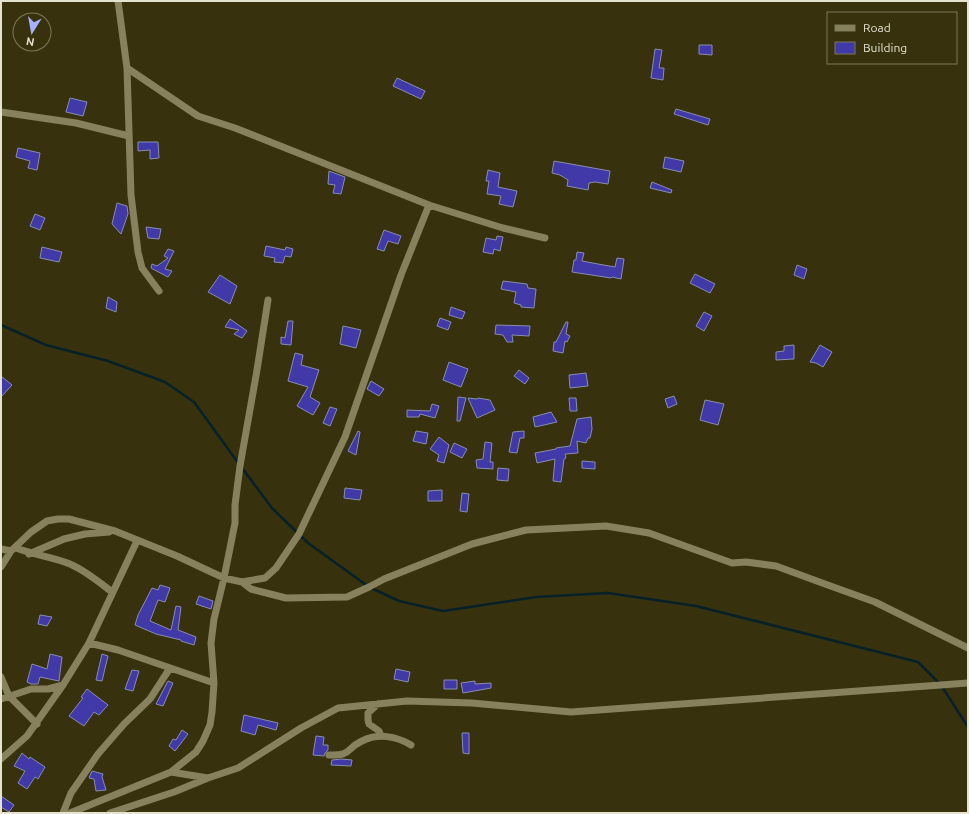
<svg xmlns="http://www.w3.org/2000/svg" width="969" height="814" font-family="Ubuntu,sans-serif">
<style>
.lines{fill:none;stroke-linecap:round;stroke-linejoin:round}
.stream{stroke:#082128;stroke-width:2.5}
.building{fill:#4039a7;stroke:#898db0}
.street{stroke:#87815d;stroke-width:7}
</style>
<rect width="100%" height="100%" fill="#37310e"/>
<g class="lines">
<!-- stream -->
<path class="stream" d="M 1,325 L 46,345 L 108,361 L 165,382 L 194,402 L 239,464
M 242,468 L 272,508 L 308,543 L 369,587 L 399,601 L 443,611 L 536,597 L 608,593 L 696,606 L 918,662 L 941,685 L 968,727"/>
</g>
<!-- building -->
<path class="building" d="M 699,45 L 712,45 L 712,55 L 699,54 Z
M 655,49 L 662,50 L 659,68 L 664,68 L 663,80 L 651,78 Z
M 397,78 L 425,91 L 421,99 L 393,86 Z
M 70,98 L 87,102 L 83,116 L 66,112 Z
M 676,109 L 710,119 L 708,125 L 674,114 Z
M 138,142 L 158,142 L 159,158 L 150,159 L 150,150 L 138,151 Z
M 18,148 L 40,153 L 37,170 L 28,168 L 30,161 L 16,157 Z
M 665,157 L 684,161 L 681,172 L 663,168 Z
M 554,161 L 610,171 L 608,184 L 595,182 L 589,183 L 588,190 L 567,186 L 568,180 L 560,175 L 552,173 Z
M 488,170 L 500,173 L 498,187 L 517,191 L 513,207 L 499,204 L 501,196 L 487,194 L 489,181 L 486,181 Z
M 329,171 L 345,177 L 341,194 L 333,193 L 335,185 L 328,184 Z
M 652,182 L 672,190 L 671,193 L 650,188 Z
M 117,203 L 127,206 L 128,214 L 121,234 L 112,224 Z
M 35,214 L 45,218 L 40,230 L 30,226 Z
M 146,227 L 161,229 L 159,239 L 148,238 Z
M 384,230 L 401,236 L 398,244 L 388,241 L 384,251 L 377,249 Z
M 497,236 L 503,237 L 500,251 L 494,249 L 493,254 L 483,252 L 486,238 L 496,240 Z
M 266,246 L 285,250 L 286,247 L 293,249 L 291,257 L 285,256 L 283,263 L 274,262 L 275,258 L 264,256 Z
M 42,247 L 62,252 L 59,262 L 40,258 Z
M 168,249 L 174,251 L 165,269 L 172,271 L 168,277 L 151,268 L 152,264 L 157,266 L 168,258 L 164,256 Z
M 577,252 L 584,253 L 582,261 L 598,264 L 615,267 L 617,258 L 624,259 L 621,279 L 612,277 L 611,278 L 572,272 L 574,260 L 576,260 Z
M 797,265 L 807,269 L 804,279 L 794,275 Z
M 695,274 L 715,284 L 710,293 L 690,283 Z
M 220,275 L 237,286 L 230,304 L 208,292 Z
M 503,281 L 527,284 L 528,288 L 536,289 L 534,308 L 521,307 L 521,305 L 514,303 L 516,292 L 501,289 Z
M 108,297 L 117,302 L 116,312 L 106,308 Z
M 451,307 L 465,312 L 462,319 L 449,315 Z
M 704,312 L 712,316 L 704,331 L 696,326 Z
M 440,318 L 451,322 L 448,330 L 437,326 Z
M 230,319 L 247,331 L 242,338 L 234,334 L 239,330 L 225,327 Z
M 288,321 L 293,321 L 291,345 L 281,344 L 281,337 L 285,338 Z
M 566,322 L 568,322 L 566,334 L 570,336 L 567,342 L 565,341 L 563,353 L 553,351 L 554,342 L 556,342 Z
M 496,325 L 530,326 L 529,336 L 512,335 L 513,342 L 507,342 L 503,335 L 495,334 Z
M 343,326 L 361,330 L 356,348 L 340,344 Z
M 794,345 L 794,359 L 776,360 L 776,352 L 784,351 L 784,346 Z
M 820,345 L 832,352 L 823,367 L 816,363 L 810,362 Z
M 295,353 L 303,355 L 301,365 L 319,370 L 310,397 L 320,403 L 313,415 L 297,406 L 308,387 L 288,381 Z
M 449,362 L 468,369 L 461,387 L 443,380 Z
M 519,370 L 529,378 L 525,384 L 514,376 Z
M 586,373 L 588,386 L 570,388 L 569,375 Z
M 1,376 L 12,385 L 1,397 Z
M 371,381 L 384,389 L 379,396 L 367,389 Z
M 674,396 L 677,404 L 668,408 L 665,399 Z
M 458,397 L 466,398 L 460,421 L 457,421 Z
M 468,398 L 477,399 L 478,398 L 490,400 L 495,410 L 477,418 Z
M 569,398 L 576,398 L 577,411 L 570,411 Z
M 705,400 L 724,404 L 718,425 L 700,420 Z
M 432,404 L 439,406 L 435,418 L 420,414 L 419,417 L 407,417 L 407,410 L 430,411 Z
M 330,407 L 337,409 L 330,426 L 323,423 Z
M 551,412 L 557,422 L 535,427 L 533,417 Z
M 591,417 L 592,429 L 590,438 L 588,438 L 586,443 L 577,441 L 578,453 L 565,454 L 566,458 L 564,459 L 561,482 L 553,481 L 555,459 L 537,463 L 535,453 L 556,449 L 556,448 L 570,446 L 577,419 Z
M 358,431 L 360,432 L 356,455 L 348,451 Z
M 416,431 L 428,433 L 426,444 L 413,441 Z
M 524,431 L 524,438 L 520,438 L 517,453 L 509,452 L 513,432 Z
M 439,437 L 449,445 L 444,463 L 437,461 L 439,455 L 430,449 Z
M 485,442 L 492,443 L 490,462 L 493,462 L 493,469 L 477,468 L 476,460 L 483,459 Z
M 454,443 L 467,449 L 462,458 L 450,452 Z
M 582,461 L 595,462 L 595,469 L 582,468 Z
M 498,468 L 509,469 L 508,481 L 497,480 Z
M 345,488 L 362,490 L 360,500 L 344,498 Z
M 442,490 L 442,501 L 428,501 L 428,491 Z
M 462,493 L 469,494 L 467,512 L 460,511 Z
M 160,585 L 170,588 L 165,602 L 158,600 L 150,621 L 171,630 L 176,606 L 181,607 L 178,630 L 196,637 L 194,645 L 181,641 L 181,640 L 156,634 L 135,625 L 138,615 L 152,588 L 158,590 Z
M 199,596 L 213,601 L 211,609 L 196,604 Z
M 40,615 L 52,617 L 47,626 L 38,624 Z
M 50,654 L 62,657 L 59,681 L 40,677 L 38,684 L 31,684 L 27,682 L 32,664 L 47,669 Z
M 102,654 L 108,656 L 102,681 L 96,680 Z
M 396,669 L 410,672 L 408,682 L 394,679 Z
M 132,670 L 139,671 L 133,691 L 125,689 Z
M 444,680 L 457,680 L 457,689 L 444,689 Z
M 168,681 L 173,683 L 163,706 L 156,704 Z
M 475,681 L 475,684 L 491,683 L 491,688 L 463,693 L 461,683 Z
M 87,689 L 108,705 L 99,715 L 94,712 L 84,726 L 69,716 L 83,698 L 81,697 Z
M 244,715 L 278,723 L 276,730 L 258,725 L 255,735 L 241,731 Z
M 182,730 L 188,734 L 175,751 L 169,746 L 173,739 L 176,740 Z
M 462,733 L 469,733 L 469,754 L 463,753 Z
M 316,736 L 324,737 L 323,745 L 328,745 L 328,750 L 325,753 L 324,756 L 313,755 Z
M 22,753 L 29,759 L 30,757 L 45,767 L 38,779 L 35,777 L 27,789 L 18,783 L 25,771 L 14,766 Z
M 342,759 L 352,760 L 351,766 L 331,765 L 332,760 Z
M 92,771 L 103,774 L 102,777 L 106,790 L 96,791 L 94,779 L 89,778 Z
M 1,796 L 14,805 L 9,812 L 1,807 Z"/>
<g class="lines">
<!-- street -->
<path class="street" d="M 118,1 L 127,68 L 131,195 L 138,252 L 142,268 L 159,291
M 127,68 L 198,116 L 235,128 L 429,205 L 503,228 L 545,238
M 1,112 L 76,123 L 129,136
M 16,548 C 34,555 53,557 70,564 C 86,571 99,582 112,592
M 1,549 L 11,551 L 31,532 L 47,521 L 58,519 L 69,519 L 115,531 L 177,556 L 224,578 L 242,582 L 265,578 L 276,568 L 299,534 L 345,437 L 401,275 L 429,205
M 29,554 L 64,539 L 85,534 L 109,532
M 1,567 L 11,551
M 242,582 L 251,589 L 286,598 L 347,597 L 369,587 L 384,579 L 472,544 L 526,530 L 606,526 L 649,533 L 732,563 L 746,562 L 776,566 L 825,584 L 875,602 L 968,648
M 89,643 L 118,650 L 214,683
M 1,677 L 9,696 L 37,724
M 1,699 L 31,689 L 48,689 L 63,685
M 378,704 L 368,713 L 368,720 L 369,724 L 379,731 L 381,736
M 329,755 C 352,756 345,749 362,741 C 378,733 396,736 411,745
M 1,759 L 27,736 L 63,685 L 89,643 L 137,541
M 171,772 L 208,778 L 238,768 L 301,728 L 338,708 L 407,701 L 472,703 L 571,712 L 968,683
M 63,813 L 71,793 L 98,754 L 124,724 L 150,699 L 170,668
M 70,813 L 171,772 L 196,752 L 203,741 L 210,725 L 212,712 L 214,683 L 211,643 L 214,619 L 224,578 L 235,523 L 235,505 L 240,466 L 257,370 L 268,300
M 110,813 L 174,792 L 208,778"/>
</g>
<!-- border -->
<rect width="969" height="814" fill="none" stroke="#e5e2ce" stroke-width="4"/>
<!-- legend -->
<rect x="827" y="12" width="130" height="52" fill="#37310e" stroke="#7d785b"/>
<rect x="835" y="25" width="20" height="6" fill="#87815d" stroke="#7d785b"/>
<text x="863" y="32" font-size="12" fill="#e5e2ce">Road</text>
<rect x="835" y="42" width="20" height="12" fill="#4039a7" stroke="#7d785b"/>
<text x="863" y="52" font-size="12" fill="#e5e2ce">Building</text>
<!-- north arrow -->
<g transform="translate(32 32) rotate(191)"><circle r="19" fill="#37310e" stroke="#7d785b"/>
<path d="M0-3L7 15L0 10L-7 15Z" fill="#a8b0fc"/>
<text y="-6" font-size="11" font-weight="bold" text-anchor="middle" fill="#e5e2ce">N</text>
</g>
</svg>
